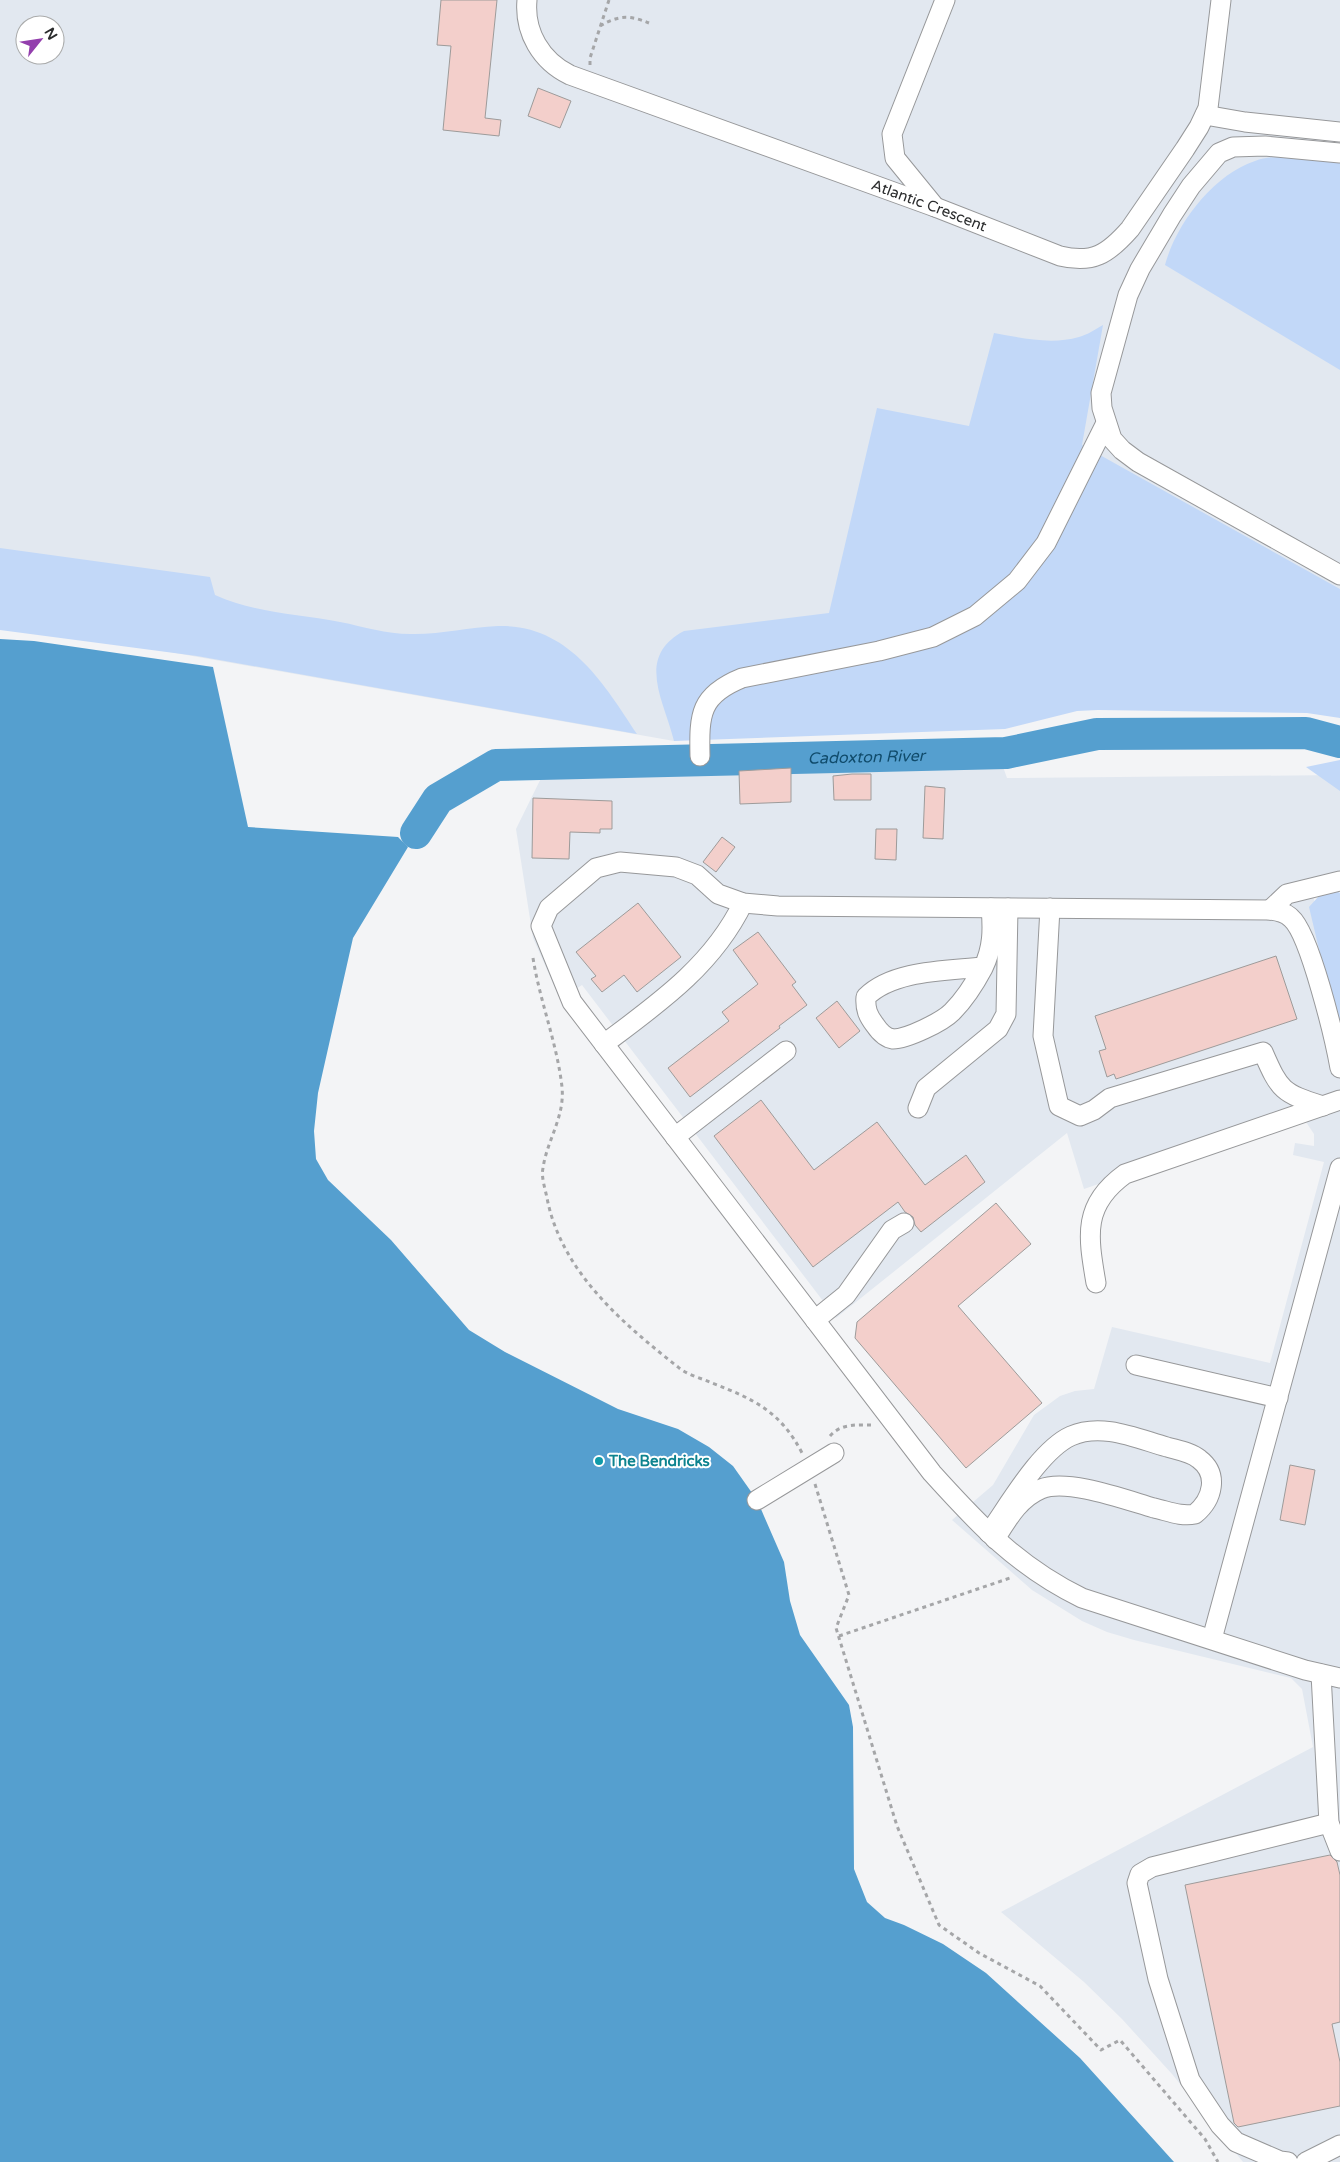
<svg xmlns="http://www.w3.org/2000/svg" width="1340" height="2162" font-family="'Varela Round',sans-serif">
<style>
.built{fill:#e2e8f0;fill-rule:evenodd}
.green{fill:#c2d8f8}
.water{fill:#559fcf}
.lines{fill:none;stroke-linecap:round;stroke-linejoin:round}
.river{stroke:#559fcf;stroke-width:32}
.building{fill:#f3cfcb;stroke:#9d9b9a}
.minor-casing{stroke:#97989a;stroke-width:21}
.path{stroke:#a5a6a8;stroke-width:3;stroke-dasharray:4 4;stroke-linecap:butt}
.minor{stroke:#fff;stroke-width:19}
.culture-dot{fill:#0f9aa8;stroke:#fff;stroke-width:2}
.labels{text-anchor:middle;stroke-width:4;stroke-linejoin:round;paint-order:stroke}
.street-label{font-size:15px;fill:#2b2c2d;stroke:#fff}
.culture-label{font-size:15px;font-weight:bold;fill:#0d838f;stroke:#fff;text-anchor:start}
.water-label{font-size:16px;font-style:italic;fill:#104b6b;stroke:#fff}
</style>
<rect width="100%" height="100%" fill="#f3f4f6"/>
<!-- built -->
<path class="built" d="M 0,0 L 1340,0 L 1340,707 L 1171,688 L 674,741 L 0,622 ZM 25,25 L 55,25 L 55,55 L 25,55 Z
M 1002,764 L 1007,778 L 1340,775 L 1340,879 L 1309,886 L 1340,971 L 1340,2162 L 1243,2162 L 1172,2074 L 1122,2019 L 1084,1982 L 1001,1912 L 1313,1747 L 1302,1689 L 1291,1678 L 1134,1640 L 1107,1632 L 1082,1621 L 1032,1590 L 952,1520 L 993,1485 L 1034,1415 L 1060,1396 L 1075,1391 L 1094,1389 L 1112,1327 L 1270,1363 L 1324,1162 L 1293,1155 L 1295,1143 L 1314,1146 L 1314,1134 L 1306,1122 L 1295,1118 L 1281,1121 L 1084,1189 L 1067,1133 L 836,1318 L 582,985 L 560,999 L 533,938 L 516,829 L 547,766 L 674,770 L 767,767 Z"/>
<!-- green -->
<path class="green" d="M 1308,157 L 1340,161 L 1340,370 L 1165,265 C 1176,224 1213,175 1255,161 C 1271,155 1291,157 1308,157 Z
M 1103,325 L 1082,445 L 1340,589 L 1340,718 L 1307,713 L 1098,710 L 1077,711 L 1005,729 L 674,741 C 664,700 635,657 684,631 L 829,613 L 877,408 L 969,426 L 994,333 C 1022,338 1051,345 1079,337 C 1087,335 1096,329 1103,325 Z
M 0,548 L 210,577 L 215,595 C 255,613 298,614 340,622 C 366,627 388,635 415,634 C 442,634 470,627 498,626 C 568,624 603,682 637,734 L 197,656 L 0,630 Z
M 1340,760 L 1340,791 L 1306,767 Z
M 1328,886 L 1340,893 L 1340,1038 L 1309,907 Z"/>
<!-- water -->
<path class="water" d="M 0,639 L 34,641 L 213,667 L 248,827 L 398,837 L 408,847 L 353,938 L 318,1093 L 314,1131 L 316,1159 L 328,1180 L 391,1240 L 469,1330 L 505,1352 L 618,1409 L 678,1429 L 709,1447 L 733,1466 L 757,1500 L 784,1562 L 790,1601 L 800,1635 L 849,1705 L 853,1727 L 854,1869 L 867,1902 L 885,1918 L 904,1925 L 943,1944 L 986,1973 L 1080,2058 L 1174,2162 L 0,2162 Z"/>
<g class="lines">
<!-- river -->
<path class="river" id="s1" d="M 416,833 L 438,799 L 496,765 L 1006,753 L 1097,734 L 1306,733 L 1340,742"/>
</g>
<!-- building -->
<path class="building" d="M 441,0 L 497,0 L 485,118 L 501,120 L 499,136 L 443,130 L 451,46 L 437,45 Z
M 538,88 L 571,101 L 560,128 L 528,116 Z
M 791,768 L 791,802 L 740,804 L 739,771 Z
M 852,774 L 871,774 L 871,800 L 834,800 L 833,776 Z
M 925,786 L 945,788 L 943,839 L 923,838 Z
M 533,798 L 612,801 L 612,829 L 600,829 L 600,833 L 570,832 L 569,859 L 532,858 Z
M 876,829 L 897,829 L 896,860 L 875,859 Z
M 722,837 L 735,847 L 716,872 L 703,862 Z
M 638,903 L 681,957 L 637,992 L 624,975 L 602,992 L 591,979 L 596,976 L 576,952 Z
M 758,932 L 796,982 L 792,985 L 807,1005 L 779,1026 L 780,1028 L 690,1097 L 668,1068 L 729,1021 L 722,1012 L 758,984 L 733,950 Z
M 1276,956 L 1297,1019 L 1116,1079 L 1114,1074 L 1107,1077 L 1099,1051 L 1106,1049 L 1095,1016 Z
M 837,1001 L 860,1031 L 839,1048 L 816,1018 Z
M 761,1100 L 814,1170 L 877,1122 L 925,1185 L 966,1155 L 985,1182 L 921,1232 L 915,1225 L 913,1217 L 905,1212 L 898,1202 L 813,1267 L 714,1136 Z
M 996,1203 L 1031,1244 L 958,1306 L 1042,1403 L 966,1468 L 855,1338 L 857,1322 Z
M 1290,1465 L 1315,1470 L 1305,1525 L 1280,1520 Z
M 1330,1855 L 1337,1862 L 1340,1875 L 1340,2022 L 1332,2024 L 1340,2062 L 1340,2106 L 1238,2127 L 1234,2123 L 1185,1885 Z"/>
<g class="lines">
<defs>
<g id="minor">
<path id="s2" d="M 527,0 C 524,32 541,61 570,75 L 935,207 L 1060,256 C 1093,264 1108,254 1130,229 L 1185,149 L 1199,127 L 1208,108 L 1221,0"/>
<path d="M 1205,115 L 1245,122 L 1340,132"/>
<path d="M 1340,153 L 1265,146 L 1233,147 L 1219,153 L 1191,186 L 1172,215 L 1140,269 L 1128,295 L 1101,393 L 1102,408 L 1112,439 L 1122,450 L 1138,462 L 1340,575"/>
<path d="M 935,207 L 895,158 L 892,134 L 945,0"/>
<path d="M 700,756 C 699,714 700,695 742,678 L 879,651 L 933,637 L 975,616 L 1017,581 L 1046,543 L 1105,425"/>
<path d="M 1050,908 L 1043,1036 L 1059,1106 L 1080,1116 L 1094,1110 L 1110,1098 L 1263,1052 C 1280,1091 1282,1093 1323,1106"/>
<path d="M 1270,910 L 1287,894 L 1340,881"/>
<path d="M 983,967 C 947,971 893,970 866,997 C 865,1009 868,1016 875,1025 C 879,1031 886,1038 893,1039 C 907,1039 942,1022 952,1012 C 964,1000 975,983 983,968 C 993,948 993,929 991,908"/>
<path d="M 604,1044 C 659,1003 713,965 743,903"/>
<path d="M 1340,1068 C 1335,1040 1310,934 1291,918 C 1285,912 1278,911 1270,910 L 778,906 L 743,903 L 718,894 L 697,875 L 676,867 L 620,862 L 596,868 L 549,908 L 541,926 L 572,1002 L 932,1473 C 979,1525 1018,1567 1082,1598 L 1305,1670 L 1340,1678"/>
<path d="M 918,1108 L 926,1088 L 998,1029 L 1006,1014 L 1008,908"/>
<path d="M 675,1137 L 786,1051"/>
<path d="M 1096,1283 C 1088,1236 1082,1205 1125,1174 L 1340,1100"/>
<path d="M 815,1320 L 846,1295 L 892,1230 L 904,1223"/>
<path d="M 1136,1365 L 1278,1398"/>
<path d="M 757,1500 L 834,1453"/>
<path d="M 989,1533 C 1009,1505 1040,1450 1071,1436 C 1102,1422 1138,1439 1167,1447 C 1177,1450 1191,1452 1199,1459 C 1219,1474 1213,1499 1195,1514 C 1181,1517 1168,1511 1154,1508 C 1126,1500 1067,1478 1041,1489 C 1019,1498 1007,1520 995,1539"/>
<path d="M 1212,1639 L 1340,1168"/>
<path d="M 1321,1674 L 1329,1823 L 1340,1851"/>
<path d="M 1288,2162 L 1280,2161 L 1236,2142 L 1220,2125 L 1190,2080 L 1158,1979 L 1137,1883 L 1140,1874 L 1152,1867 L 1329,1823"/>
<path d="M 1306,2162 L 1340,2145"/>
</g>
</defs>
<!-- minor casing -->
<use href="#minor" class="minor-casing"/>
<!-- path -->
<path class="path" d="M 600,26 C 619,15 629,15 649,23
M 590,65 L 590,58 L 609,0
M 533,958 C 540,1002 557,1043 562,1087 C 565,1117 547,1140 543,1168 C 541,1177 545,1188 547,1198 C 561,1271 622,1323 678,1367 C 687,1375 701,1378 712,1383 C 754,1399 781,1412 802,1453
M 830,1436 C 841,1423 858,1425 873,1425
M 815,1484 L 849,1595 L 836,1628 L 897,1826 L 939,1925 L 979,1953 L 1040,1986 L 1101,2050 L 1120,2040 L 1205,2139 L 1218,2162
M 839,1636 L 1013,1577"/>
<!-- minor -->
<use href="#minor" class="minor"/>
</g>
<!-- markers -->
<circle class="culture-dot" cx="599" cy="1461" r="5"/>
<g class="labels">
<!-- street labels -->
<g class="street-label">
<text dy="5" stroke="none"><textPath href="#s2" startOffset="474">Atlantic Crescent</textPath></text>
</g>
<!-- culture labels -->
<g class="culture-label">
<text x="609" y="1466">The Bendricks</text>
</g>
<!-- water labels -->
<g class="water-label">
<text dy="6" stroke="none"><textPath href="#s1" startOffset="478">Cadoxton River</textPath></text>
</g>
</g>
<!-- north arrow -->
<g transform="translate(40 40) rotate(60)"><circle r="24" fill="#ffffff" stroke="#aaabab"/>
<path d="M0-4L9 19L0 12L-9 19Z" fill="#933fad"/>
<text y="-8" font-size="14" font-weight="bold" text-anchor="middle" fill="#2b2c2d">N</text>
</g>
</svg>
